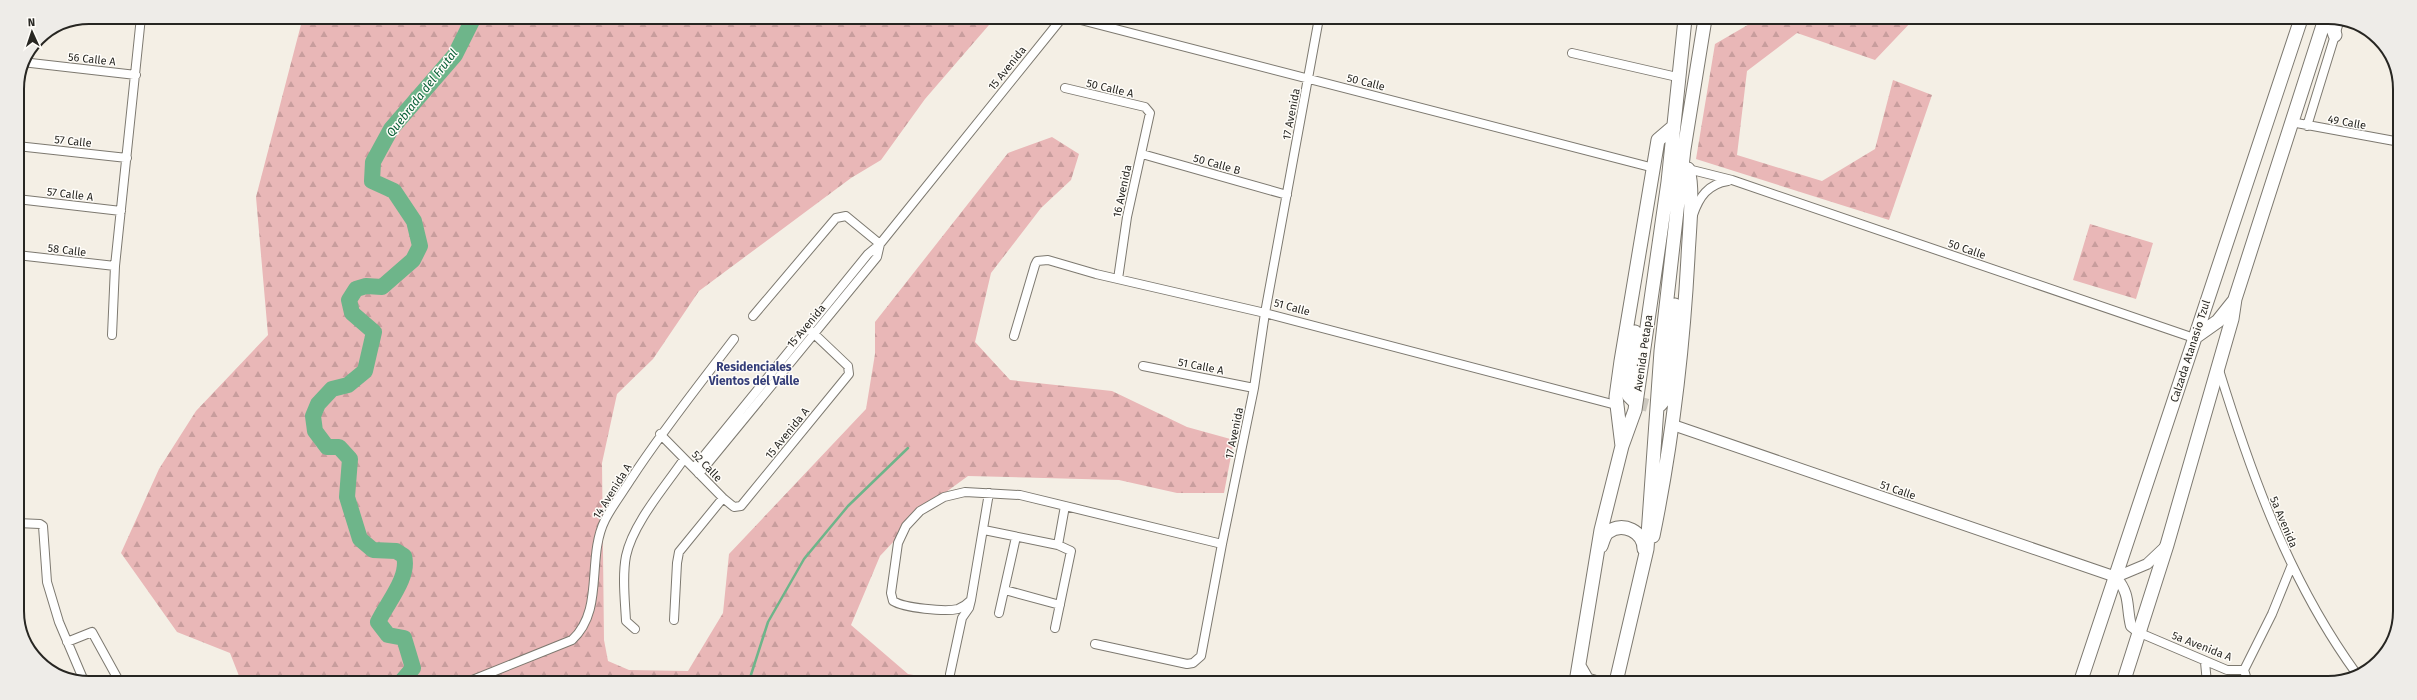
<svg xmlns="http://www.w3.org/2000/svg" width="2417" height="700" font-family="'Fira Sans',sans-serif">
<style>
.forest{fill:url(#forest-firs)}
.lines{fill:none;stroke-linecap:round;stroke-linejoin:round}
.stream{stroke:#6eb58a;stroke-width:2.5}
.river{stroke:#6eb58a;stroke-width:16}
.primary-tunnel{stroke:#cbc7be;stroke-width:13;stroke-dasharray:13 6;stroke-linecap:butt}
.minor-casing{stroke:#7d7970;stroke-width:10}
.tertiary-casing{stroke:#7d7970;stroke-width:12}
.primary-casing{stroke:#7d7970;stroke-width:15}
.minor{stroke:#fff;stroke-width:8}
.tertiary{stroke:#fff;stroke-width:10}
.primary{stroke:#fff;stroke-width:13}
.labels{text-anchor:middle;stroke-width:3;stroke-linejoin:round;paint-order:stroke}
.street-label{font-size:11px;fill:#272622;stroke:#fffdf9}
.water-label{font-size:12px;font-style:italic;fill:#0b6139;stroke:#fffdf9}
.neighbourhood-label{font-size:12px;font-weight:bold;fill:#343d78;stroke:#fffdf9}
.rim{fill:none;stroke:#272622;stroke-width:2}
</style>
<defs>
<pattern id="forest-firs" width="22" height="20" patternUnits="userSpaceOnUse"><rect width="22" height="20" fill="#e9b7b7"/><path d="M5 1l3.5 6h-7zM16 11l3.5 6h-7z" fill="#c89d9d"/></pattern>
</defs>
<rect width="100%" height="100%" fill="#f4efe5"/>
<!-- forest -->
<path class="forest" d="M 303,17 L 995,18 L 925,99 L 881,160 L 851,178 L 699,291 L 653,359 L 617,394 L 602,463 L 604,640 L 608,661 L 629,670 L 688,671 L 723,613 L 729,554 L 866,409 L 875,354 L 875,322 L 1008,153 L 1052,137 L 1079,154 L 1071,180 L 1041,208 L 991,273 L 975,342 L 1010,380 L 1112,391 L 1187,427 L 1234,440 L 1224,493 L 1177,493 L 1119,480 L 968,476 L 927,506 L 880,556 L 851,625 L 908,674 L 953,682 L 241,681 L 230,653 L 177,632 L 121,553 L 159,469 L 196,411 L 268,335 L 256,197 Z
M 1758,19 L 1914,19 L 1875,60 L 1797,33 L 1747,71 L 1737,155 L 1822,181 L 1875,149 L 1893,80 L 1932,95 L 1889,220 L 1696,159 L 1715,44 Z
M 2090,224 L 2153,243 L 2136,299 L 2073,280 Z"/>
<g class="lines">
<!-- stream -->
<path class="stream" d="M 749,681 L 768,622 L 804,559 L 848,506 L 908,448"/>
<!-- river -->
<path class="river" d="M 402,681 L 413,668 L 404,638 L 388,635 L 378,622 C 387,603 410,577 404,556 L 396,551 L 373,550 L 360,539 L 347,497 L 350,459 L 339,447 L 327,447 L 315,431 L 313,416 L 318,404 L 332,389 L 348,385 L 365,371 L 374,332 L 352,313 L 349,300 L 356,289 L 366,286 L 382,287 L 413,260 L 420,246 L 414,221 L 394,191 L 372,181 L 373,162 L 391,129 L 455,55 L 474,17"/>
<!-- primary-tunnel -->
<path class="primary-tunnel" d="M 1635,402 L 1654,407 L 1660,405"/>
<defs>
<path id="minor" d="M 1073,18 L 1654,168
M 1572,53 L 1677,77
M 22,62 L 136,75
M 1065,88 L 1145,107 L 1150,113 L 1127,217 L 1118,279
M 2291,122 L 2400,142
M 2307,126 L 2340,19
M 17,146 L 127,158
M 1142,154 L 1287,195
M 1688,169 L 1732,180 L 2194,338
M 17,199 L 121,211
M 1693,215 C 1699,197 1708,184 1728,181
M 17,255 L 115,266
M 753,316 L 836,218 L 846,216 L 880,244
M 112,335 L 115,266 L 141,17
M 1014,336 L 1035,265 L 1037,261 L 1048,260 L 1096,274 L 1265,313 L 1616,405
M 1143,366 L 1254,388
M 2219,370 C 2252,477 2290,582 2356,673
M 660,434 L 723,498 L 734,507 L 741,506 L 849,374 L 848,366 L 808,328
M 694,468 L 868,254 L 880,244 L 1062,18
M 699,474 L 877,257 L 880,244
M 989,493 L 971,600 C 967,604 963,607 958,609 C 945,612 904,608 893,601 L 891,593 L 898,543 L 906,526 L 920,511 L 944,497 L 965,492 L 1020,495 L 1222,544
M 17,523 L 40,524 L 43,526 L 47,582 L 59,622 L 84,681
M 984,530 L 1058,545 L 1071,551 L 1055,628
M 1058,545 L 1065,506
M 1005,590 L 1060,605
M 999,613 L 1016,537
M 674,620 L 677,563 L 679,552 L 723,498
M 635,629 L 626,621 C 625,600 622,577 626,556 C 633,523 665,487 684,459
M 2140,633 L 2227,670 L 2244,670
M 67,642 L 92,632 L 119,681
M 1095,644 L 1187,664 L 1193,663 L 1201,656 L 1222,544 L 1254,388 L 1265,313 L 1319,18
M 2205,662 L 2207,683
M 2244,670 L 2272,614 L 2291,567
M 2244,670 L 2248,683
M 950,674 L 962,618 L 969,608 L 971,600
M 470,681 L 572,640 C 605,610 586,558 605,520 C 612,506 623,492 631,479 C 663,430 699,385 734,339"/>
<path id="tertiary" d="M 1673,425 L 2116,577 C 2131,595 2126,606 2131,626 L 2140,633
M 2116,577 L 2147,564 L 2166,546"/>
<path id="primary" d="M 2330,19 L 2335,35
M 1635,332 L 1628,390 L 1629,396 L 1635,402
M 2194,338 L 2218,321 L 2234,301
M 1660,405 L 1669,394 L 1675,305
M 1622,446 L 1616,397 L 1621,361 L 1658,140 L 1672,128
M 1653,536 C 1672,443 1683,351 1688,257 C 1689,233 1694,190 1688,169
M 1601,546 C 1603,541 1604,535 1608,532 C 1623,521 1644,532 1644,549
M 1579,666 L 1587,680 L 1594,682
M 1576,682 L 1601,530 L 1622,446 L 1635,410 L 1668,182 L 1685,19
M 1616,682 L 1647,549 L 1661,351 L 1684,149 L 1705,19
M 2080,683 L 2301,19
M 2123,683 L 2167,545 L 2232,319 L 2235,299 L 2325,19"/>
</defs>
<!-- minor casing -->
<use href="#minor" class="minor-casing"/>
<!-- tertiary casing -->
<use href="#tertiary" class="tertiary-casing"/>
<!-- primary casing -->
<use href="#primary" class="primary-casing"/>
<!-- minor -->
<use href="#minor" class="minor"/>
<!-- tertiary -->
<use href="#tertiary" class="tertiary"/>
<!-- primary -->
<use href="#primary" class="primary"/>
</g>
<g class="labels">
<!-- street labels -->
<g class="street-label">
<text transform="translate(92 59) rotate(6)" y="4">56 Calle A</text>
<text transform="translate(1007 68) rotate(-51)" y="4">15 Avenida</text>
<text transform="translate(1366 82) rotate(14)" y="4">50 Calle</text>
<text transform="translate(1110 88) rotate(13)" y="4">50 Calle A</text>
<text transform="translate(1291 114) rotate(-79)" y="4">17 Avenida</text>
<text transform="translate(2347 122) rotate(10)" y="4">49 Calle</text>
<text transform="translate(73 141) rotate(6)" y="4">57 Calle</text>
<text transform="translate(1217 164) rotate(16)" y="4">50 Calle B</text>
<text transform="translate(1122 191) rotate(-78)" y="4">16 Avenida</text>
<text transform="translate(70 194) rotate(7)" y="4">57 Calle A</text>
<text transform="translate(1967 249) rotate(19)" y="4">50 Calle</text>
<text transform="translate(67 250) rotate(7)" y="4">58 Calle</text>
<text transform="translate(1292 307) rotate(15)" y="4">51 Calle</text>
<text transform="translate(806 326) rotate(-50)" y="4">15 Avenida</text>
<text transform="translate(2190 351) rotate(-72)" y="4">Calzada Atanasio Tzul</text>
<text transform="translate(1643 353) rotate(-82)" y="4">Avenida Petapa</text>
<text transform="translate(1201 366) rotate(11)" y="4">51 Calle A</text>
<text transform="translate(787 433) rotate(-51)" y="4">15 Avenida A</text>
<text transform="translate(1234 433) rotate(-78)" y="4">17 Avenida</text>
<text transform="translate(707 466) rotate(46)" y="4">52 Calle</text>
<text transform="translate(1898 490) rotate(19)" y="4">51 Calle</text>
<text transform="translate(612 491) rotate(-58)" y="4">14 Avenida A</text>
<text transform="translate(2284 522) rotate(67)" y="4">5a Avenida</text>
<text transform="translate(2202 646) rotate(21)" y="4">5a Avenida A</text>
</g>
<!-- water labels -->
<g class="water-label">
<text transform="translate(422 93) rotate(-52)" y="4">Quebrada del Frutal</text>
</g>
<!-- neighbourhood labels -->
<g class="neighbourhood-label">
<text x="754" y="371">Residenciales<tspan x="754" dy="14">Vientos del Valle</tspan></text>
</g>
</g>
<!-- crop -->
<path d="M0 0H2417V700H0ZM89 24H2328A65 65 0 0 1 2393 89V611A65 65 0 0 1 2328 676H89A65 65 0 0 1 24 611V89A65 65 0 0 1 89 24Z" fill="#eeece8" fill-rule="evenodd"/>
<path class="rim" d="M89 24H2328A65 65 0 0 1 2393 89V611A65 65 0 0 1 2328 676H89A65 65 0 0 1 24 611V89A65 65 0 0 1 89 24Z"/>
<!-- north arrow -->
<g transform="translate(32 32) rotate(357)" stroke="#fffdf9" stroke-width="3" paint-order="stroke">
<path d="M0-3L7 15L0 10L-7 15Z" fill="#272622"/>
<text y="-6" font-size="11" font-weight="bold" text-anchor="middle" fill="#272622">N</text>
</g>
</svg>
